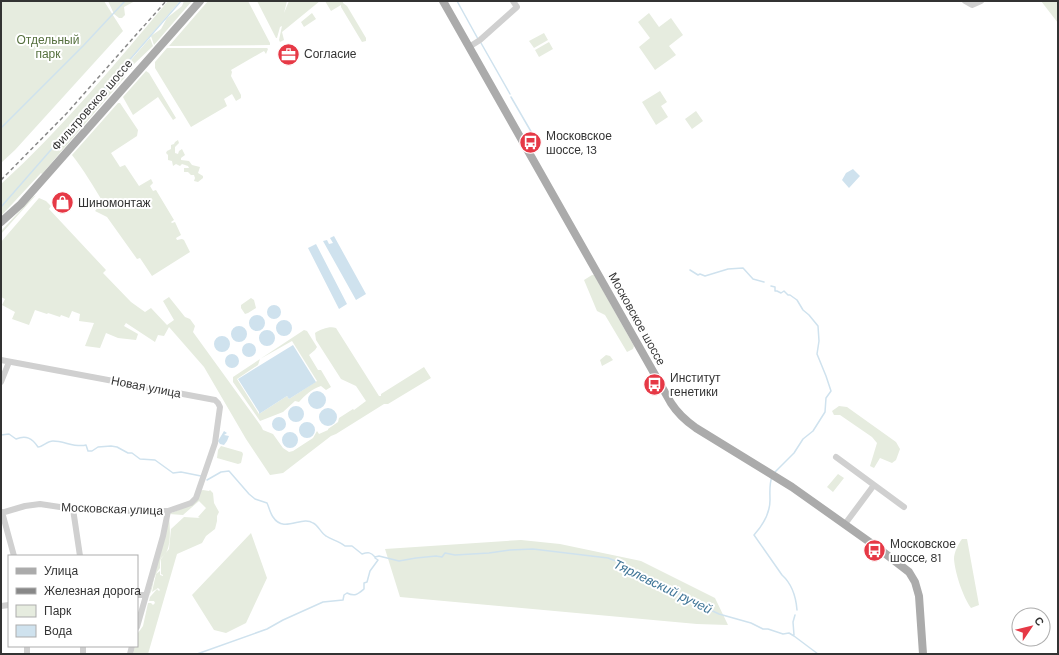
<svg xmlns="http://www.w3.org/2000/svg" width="1059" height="655" font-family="'DM Sans',sans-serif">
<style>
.green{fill:#e6ecdf;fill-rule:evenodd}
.water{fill:#cfe2ee}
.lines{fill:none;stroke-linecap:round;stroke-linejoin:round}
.stream{stroke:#cfe2ee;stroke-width:1.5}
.minor{stroke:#d0d0d0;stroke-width:6}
.major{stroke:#ababab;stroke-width:8}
.rail{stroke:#888;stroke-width:1.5;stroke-dasharray:4 3;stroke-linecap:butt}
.labels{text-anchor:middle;stroke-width:4;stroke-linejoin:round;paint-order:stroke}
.park-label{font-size:12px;fill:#56703f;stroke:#fff}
.poi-label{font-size:12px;fill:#333;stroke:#fff;text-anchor:start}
.street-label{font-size:12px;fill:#333;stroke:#fff}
.water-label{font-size:13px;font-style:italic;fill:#3f7597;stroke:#fff}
</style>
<rect width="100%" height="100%" fill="#fff"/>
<!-- green -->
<path class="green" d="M 1,1 L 104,1 L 123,31 L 15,150 L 1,163 Z
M 108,1 L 135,1 L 124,7 L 125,15 L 122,18 L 119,18 L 114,14 Z
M 168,1 L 180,1 L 84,112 L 85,113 L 150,38 L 153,46 L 133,65 L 132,69 L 130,69 L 124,76 L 125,77 L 42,174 L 41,173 L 1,216 L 1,184 C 62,129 115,64 168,1 Z
M 184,1 L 192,1 L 154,45 L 151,36 L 161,29 L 167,18 L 182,6 Z
M 208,1 L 248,1 L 270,43 L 270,45 L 169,46 Z
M 257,1 L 287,1 L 284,13 L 289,1 L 320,1 L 282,32 L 284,40 L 280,42 L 279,40 L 282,26 L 280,27 L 277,38 L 276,38 Z
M 325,1 L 343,1 L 343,3 L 347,6 L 366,38 L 366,41 L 362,42 L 341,7 L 341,5 L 331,11 Z
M 1041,1 L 1058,1 L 1058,23 Z
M 312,13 L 316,19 L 304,27 L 301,22 Z
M 649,13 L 659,27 L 671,18 L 683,35 L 669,46 L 676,55 L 655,70 L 639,47 L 650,38 L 638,22 Z
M 544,33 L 548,40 L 534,48 L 529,41 Z
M 549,42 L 553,49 L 539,57 L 535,50 Z
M 167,48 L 267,48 L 268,49 L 266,54 L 264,51 L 231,70 L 232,72 L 231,76 L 241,95 L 241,98 L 236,101 L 232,94 L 224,99 L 227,106 L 191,127 L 155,68 L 155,62 Z
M 146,71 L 149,73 L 176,118 L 173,120 L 158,97 L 133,115 L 124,99 L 123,97 Z
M 660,91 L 667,102 L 661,106 L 668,117 L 656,125 L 642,102 Z
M 118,103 L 120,103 L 138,130 L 137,136 L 111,153 L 120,167 L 125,165 L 139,186 L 151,179 L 153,183 L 150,186 L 153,191 L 156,190 L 174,220 L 171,222 L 172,223 L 175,222 L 181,235 L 176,238 L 177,240 L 182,239 L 184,240 L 190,252 L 152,276 L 140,258 L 137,259 L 107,217 L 95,211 L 103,202 C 93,186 84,170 72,155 Z
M 696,111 L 703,121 L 692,129 L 685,119 Z
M 178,140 L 179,143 L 175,147 L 175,153 L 178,154 L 179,151 L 182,149 L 185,155 L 181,158 L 181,160 L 189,161 L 192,165 L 200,167 L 198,173 L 203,176 L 203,178 L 198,182 L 194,181 L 195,178 L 194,175 L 191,175 L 188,172 L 184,172 L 184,168 L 189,168 L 188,166 L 182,164 L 180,166 L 176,164 L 173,166 L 172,161 L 168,160 L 168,155 L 166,153 L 167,151 L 171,149 L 171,145 L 174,144 L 175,142 Z
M 36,195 L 1,234 L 1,231 L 33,197 Z
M 39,198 L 46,201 L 51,206 L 49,209 L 106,270 L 103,273 L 131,302 L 145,312 L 151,308 L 167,325 L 174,320 L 163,301 L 169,297 L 185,317 L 190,319 L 195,326 L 193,332 L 261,426 L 263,430 L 273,434 L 283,448 L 289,452 L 293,451 L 313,438 L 317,431 L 319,434 L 328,430 L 328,429 L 338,422 L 339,418 L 353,409 L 354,410 L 366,401 L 356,386 L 341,379 L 316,340 L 315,333 C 321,329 330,326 336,328 L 379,396 L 381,396 L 381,394 L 424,367 L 431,378 L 388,404 L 384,404 L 336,434 L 331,436 L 283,473 L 270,475 L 246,439 L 204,367 L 169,327 L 164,336 L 158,335 L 155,342 L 126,323 L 124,326 L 138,334 L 136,340 L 118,338 L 106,333 L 100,348 L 85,346 L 94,323 L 79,321 L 80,314 L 72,311 L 69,318 L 61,315 L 60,317 L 48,313 L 47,314 L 35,310 L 29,325 L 12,319 L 15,312 L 2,305 L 5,299 L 1,297 L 1,242 Z
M 592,275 L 594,275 L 597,280 L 634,346 L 633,349 L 627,352 L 605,315 L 597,311 L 584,280 Z
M 251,298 L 254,300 L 256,308 L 248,313 L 245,314 L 241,308 L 241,305 Z
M 304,330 L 307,331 L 317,347 L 315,350 L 309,355 L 318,370 L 321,370 L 331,387 L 326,390 L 321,386 C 312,389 305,395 299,402 L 295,401 L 283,412 L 260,421 L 233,382 L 233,377 ZM 292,341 L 317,381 L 289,399 L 287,396 L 259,414 L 237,379 L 258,365 L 260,359 Z
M 606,355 L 610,356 L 613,360 L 602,366 L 600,360 Z
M 839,406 L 847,407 L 896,442 L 900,449 L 896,460 L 892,463 L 880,458 L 874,468 L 870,466 L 877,443 L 872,437 L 840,415 L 834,415 L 832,411 Z
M 221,446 L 242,452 L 243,454 L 241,463 L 238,464 L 217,458 L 218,450 Z
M 838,474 L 844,478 L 833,492 L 827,487 Z
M 203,490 L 209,491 L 210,490 L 213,493 L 214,503 L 219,512 L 217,516 L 217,521 L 215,529 L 206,536 L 202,543 L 177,554 L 148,654 L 133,654 L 135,646 L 137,646 L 138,633 L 143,626 L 148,603 L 151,603 L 153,605 L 155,603 L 154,601 L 149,601 L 150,597 L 157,589 L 159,591 L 160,590 L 158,588 L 152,592 L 156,574 L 160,571 L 160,575 L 163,576 L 163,575 L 161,574 L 161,559 L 169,549 L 171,529 L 184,517 L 200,518 L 198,517 L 206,508 L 199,501 L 183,515 L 169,514 L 193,504 L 199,491 Z
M 169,517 C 170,527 171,542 167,551 C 162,560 160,554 160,568 C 151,578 155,586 149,596 Z
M 251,533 L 267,578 L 246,623 L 226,633 L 214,630 L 192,595 Z
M 962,539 L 967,539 L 979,605 L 971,608 C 963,597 955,573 954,559 C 954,553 958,544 962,539 Z
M 521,540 L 560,544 L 641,561 L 715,598 L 728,625 L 697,624 L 400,597 L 385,549 Z"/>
<!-- water -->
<path class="water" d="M 853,169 L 860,176 L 849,188 L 842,180 L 846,173 Z
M 334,236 L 366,294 L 356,300 L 323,241 L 327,240 L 329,244 L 333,243 L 330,238 Z
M 316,244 L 347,304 L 339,309 L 308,248 Z
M267 312a7 7 0 1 1 14 0a7 7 0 1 1-14 0Z
M249 323a8 8 0 1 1 16 0a8 8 0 1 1-16 0Z
M276 328a8 8 0 1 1 16 0a8 8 0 1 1-16 0Z
M231 334a8 8 0 1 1 16 0a8 8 0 1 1-16 0Z
M259 338a8 8 0 1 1 16 0a8 8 0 1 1-16 0Z
M214 344a8 8 0 1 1 16 0a8 8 0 1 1-16 0Z
M242 350a7 7 0 1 1 14 0a7 7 0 1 1-14 0Z
M 293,345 L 316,382 L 289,399 L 287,396 L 259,414 L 259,412 L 238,379 Z
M225 361a7 7 0 1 1 14 0a7 7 0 1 1-14 0Z
M308 400a9 9 0 1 1 18 0a9 9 0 1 1-18 0Z
M288 414a8 8 0 1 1 16 0a8 8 0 1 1-16 0Z
M319 417a9 9 0 1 1 18 0a9 9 0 1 1-18 0Z
M272 424a7 7 0 1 1 14 0a7 7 0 1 1-14 0Z
M299 430a8 8 0 1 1 16 0a8 8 0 1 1-16 0Z
M 224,431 L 227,433 L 224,435 L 229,436 L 227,441 L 224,445 L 220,444 L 218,441 Z
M282 440a8 8 0 1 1 16 0a8 8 0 1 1-16 0Z"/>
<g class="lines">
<!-- stream -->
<path class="stream" d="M 457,1 L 478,39
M 481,43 L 510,94
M 511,97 L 533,135
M 1,128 L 83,46 L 125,1
M 1,207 L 181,1
M 690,270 L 698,275 L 700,274 L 705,276 L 728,269 L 743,268 L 753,279 L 764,282
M 771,286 L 775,287 L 775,291 L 777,291 L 781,293 L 784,291 L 788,295 L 790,295 L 797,300 L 803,310 L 809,315 L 818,326 L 819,341 L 817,354 L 826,376 L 831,391 L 826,398 L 825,412 L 813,431 L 803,439 L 794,453 L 775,472
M 1,435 L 9,434 L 16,439 C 26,435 32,438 38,447 C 43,447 47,441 53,441 C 64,441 76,448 86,445 L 88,451 L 92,451 L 98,447 L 111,446 L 117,447 L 128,453 L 132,453 L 140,459 L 155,460 L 173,473 L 181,472 L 201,476
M 772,477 C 769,484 770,492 770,500 C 770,513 763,525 754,535 L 782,575 C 792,584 796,597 797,610
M 207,480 L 221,472 L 229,471 L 249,494 L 255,499 L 267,503 C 269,507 270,513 273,517 C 284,534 302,515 313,523 C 318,525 321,533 326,536 C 332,540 339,541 345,546 L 352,546 L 362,554 C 368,552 371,552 375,557 L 379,556 L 399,561 L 416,558 L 436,556 L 442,557 L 445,553 L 455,555 L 489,553 L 510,550 L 533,549 L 608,558 L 621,563 L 667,590 L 687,597 L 702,606 L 719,614 L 751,623 L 763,629 L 768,629 L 783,634 L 789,633 L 794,636 L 818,654
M 794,635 L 793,622 L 795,615
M 197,654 L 267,629 L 283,620 L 323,602 L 343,600 L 344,595 L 347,593 C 355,597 358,594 364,589 L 364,583 L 367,582 L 370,571 L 378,560 L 375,558"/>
<!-- minor -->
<path class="minor" d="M 965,1 L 972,5 L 981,1
M 469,47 L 480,40 L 517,7 L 513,1
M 1,360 L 215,400 L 218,403 L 220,407 L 215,443 L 196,498 L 191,503 L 168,511 L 133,511 L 73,509 L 40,504 L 25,506 L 1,513
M 1,382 L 9,362
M 836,457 L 904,507
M 73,509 L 80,556
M 2,512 L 14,556
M 845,524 L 874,485
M 137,595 L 145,595
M 1,606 L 9,605
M 137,627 L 163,536 L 168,511
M 27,654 L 27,646
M 83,654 L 83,646
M 130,654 L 132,646"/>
<!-- major -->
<path class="major" d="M 443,1 L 671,403 C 678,414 686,421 696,428 L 792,487 L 878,548 L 909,572 L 915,582 L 919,596 L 923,654
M 1,222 L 21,204 L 200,1"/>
<!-- rail -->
<path class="rail" d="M 1,180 L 67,113 L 166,1"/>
</g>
<!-- icons -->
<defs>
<symbol id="office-disc" viewBox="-11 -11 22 22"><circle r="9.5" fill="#e63946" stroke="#fff"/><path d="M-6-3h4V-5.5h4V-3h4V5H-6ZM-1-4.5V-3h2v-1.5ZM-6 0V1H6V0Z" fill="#fff"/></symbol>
<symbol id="bus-disc" viewBox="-11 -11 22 22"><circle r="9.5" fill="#e63946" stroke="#fff"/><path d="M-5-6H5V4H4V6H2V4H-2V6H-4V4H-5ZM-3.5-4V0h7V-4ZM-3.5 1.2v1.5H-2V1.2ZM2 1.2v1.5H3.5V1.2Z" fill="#fff"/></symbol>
<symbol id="shop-disc" viewBox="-11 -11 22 22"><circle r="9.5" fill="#e63946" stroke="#fff"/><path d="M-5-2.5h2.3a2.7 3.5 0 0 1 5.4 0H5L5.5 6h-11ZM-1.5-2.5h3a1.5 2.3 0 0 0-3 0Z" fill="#fff"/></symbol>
</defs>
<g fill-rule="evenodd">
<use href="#office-disc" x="276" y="42" width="25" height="25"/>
<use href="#bus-disc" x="518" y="130" width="25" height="25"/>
<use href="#shop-disc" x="50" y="190" width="25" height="25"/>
<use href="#bus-disc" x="642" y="372" width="25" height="25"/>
<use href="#bus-disc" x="862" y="538" width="25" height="25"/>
</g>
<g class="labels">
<!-- park labels -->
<g class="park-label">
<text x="48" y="44">Отдельный<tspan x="48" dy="14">парк</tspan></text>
</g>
<!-- poi labels -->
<g class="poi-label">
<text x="304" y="58">Согласие</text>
<text x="546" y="140">Московское<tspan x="546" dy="14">шоссе, 13</tspan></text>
<text x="78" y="207">Шиномонтаж</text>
<text x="670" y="382">Институт<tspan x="670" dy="14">генетики</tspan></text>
<text x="890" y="548">Московское<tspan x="890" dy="14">шоссе, 81</tspan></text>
</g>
<!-- street labels -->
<g class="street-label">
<text transform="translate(92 105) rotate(-49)" y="4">Фильтровское шоссе</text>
<text transform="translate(637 319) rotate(61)" y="4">Московское шоссе</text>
<text transform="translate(146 387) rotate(11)" y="4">Новая улица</text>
<text transform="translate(112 509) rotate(2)" y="4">Московская улица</text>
</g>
<!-- water labels -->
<g class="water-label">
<text transform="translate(663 586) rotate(26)" y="5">Тярлевский ручей</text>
</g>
</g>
<!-- border -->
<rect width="1059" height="655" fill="none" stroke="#333333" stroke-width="4"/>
<!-- legend -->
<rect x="8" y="555" width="130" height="92" fill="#ffffff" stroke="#adadad"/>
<rect x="16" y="568" width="20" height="6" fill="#ababab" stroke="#adadad"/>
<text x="44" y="575" font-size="12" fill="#333333">Улица</text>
<rect x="16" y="588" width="20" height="6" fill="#888888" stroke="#adadad"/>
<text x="44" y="595" font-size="12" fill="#333333">Железная дорога</text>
<rect x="16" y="605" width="20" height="12" fill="#e6ecdf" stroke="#adadad"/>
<text x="44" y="615" font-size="12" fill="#333333">Парк</text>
<rect x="16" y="625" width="20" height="12" fill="#cfe2ee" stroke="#adadad"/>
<text x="44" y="635" font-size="12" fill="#333333">Вода</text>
<!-- north arrow -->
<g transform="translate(1031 627) rotate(55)"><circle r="19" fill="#ffffff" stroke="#adadad"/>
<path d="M0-3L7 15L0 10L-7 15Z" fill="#e63946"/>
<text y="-6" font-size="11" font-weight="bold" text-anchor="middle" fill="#333333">С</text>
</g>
</svg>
